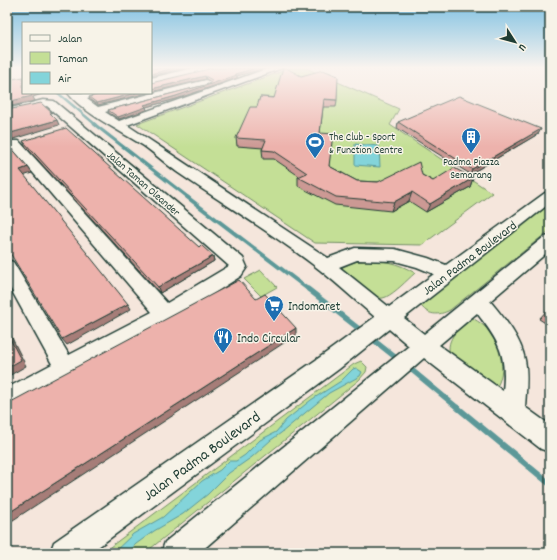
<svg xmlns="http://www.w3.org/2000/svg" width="557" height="560" font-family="Dekko,sans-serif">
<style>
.green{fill:#c4df96;stroke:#728e65}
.water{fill:#83d4da;stroke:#5b9898}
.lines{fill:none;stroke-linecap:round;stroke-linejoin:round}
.stream-far4{stroke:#5b9898;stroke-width:2.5}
.stream-far3{stroke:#5b9898;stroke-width:3}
.stream-far2{stroke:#5b9898;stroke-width:4}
.stream-far1{stroke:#5b9898;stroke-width:5}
.stream{stroke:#5b9898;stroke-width:6}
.minor-casing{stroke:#1f3d34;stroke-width:3}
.minor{fill:#f7f3e8;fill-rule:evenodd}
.wall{fill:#cc9994;stroke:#1f3d34}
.shaded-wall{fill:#a67d78;stroke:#1f3d34}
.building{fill:#edb2ac;stroke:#1f3d34}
.labels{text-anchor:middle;stroke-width:3;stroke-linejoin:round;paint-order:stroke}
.far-poi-label{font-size:11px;fill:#1f3d34;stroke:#f7f3e8;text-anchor:start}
.far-street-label{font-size:11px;fill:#1f3d34;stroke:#f7f3e8}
.street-label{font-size:13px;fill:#1f3d34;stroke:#f7f3e8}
.poi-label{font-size:13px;fill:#1f3d34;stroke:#f7f3e8;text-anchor:start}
.near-street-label{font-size:16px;fill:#1f3d34;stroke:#f7f3e8}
</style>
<rect width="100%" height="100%" fill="#f5e6dc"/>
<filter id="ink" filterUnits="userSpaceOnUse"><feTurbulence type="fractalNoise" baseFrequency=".025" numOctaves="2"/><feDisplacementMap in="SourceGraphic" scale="8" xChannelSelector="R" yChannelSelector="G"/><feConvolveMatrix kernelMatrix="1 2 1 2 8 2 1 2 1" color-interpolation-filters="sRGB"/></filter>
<g filter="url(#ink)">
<!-- green -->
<path class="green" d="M 291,68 L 306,68 L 399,109 L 390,125 L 492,193 L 422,245 L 315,243 L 137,124 Z
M 550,202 L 550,230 L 450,310 C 439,316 427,316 420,304 Z
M 360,260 C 380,259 399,263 415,273 C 406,281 396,292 386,297 C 370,304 347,280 335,271 L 349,264 Z
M 261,270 L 277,287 L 261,296 L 244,279 Z
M 471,317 C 475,320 480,322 484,326 C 499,340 509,372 495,389 L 450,355 C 445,338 460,328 471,317 Z
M 361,361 L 367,367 L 366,372 L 359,380 L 145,553 L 102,553 L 354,364 Z"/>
<!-- water -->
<path class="water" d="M 355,144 L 379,146 L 380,167 L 355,165 Z
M 356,368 L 362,372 L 360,376 L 329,393 L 281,433 L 271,440 L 252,457 L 229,473 L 208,494 L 183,514 L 154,531 L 136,544 L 127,553 L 113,553 L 133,534 L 163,517 L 202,481 L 220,470 L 229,461 L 236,461 L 245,455 L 260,440 L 276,432 L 286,420 L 311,400 L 341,381 L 353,369 Z"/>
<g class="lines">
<!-- stream-far4 -->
<path class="stream-far4" d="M 58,93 L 96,125"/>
<!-- stream-far3 -->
<path class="stream-far3" d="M 94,124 L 189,198"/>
<!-- stream-far2 -->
<path class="stream-far2" d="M 187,197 L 309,290"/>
<!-- stream-far1 -->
<path class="stream-far1" d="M 308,289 L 363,332
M 371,338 L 400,361
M 407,366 L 459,409"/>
<!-- stream -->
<path class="stream" d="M 458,408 L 550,484"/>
<defs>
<path id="minor" d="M 193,68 L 210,68 L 209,70 L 151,84 L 151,78 Z
M 269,68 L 282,68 L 127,125 L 328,258 L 355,248 L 395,249 L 428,258 L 446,265 L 545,193 L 550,192 L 550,203 L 404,318 L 424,334 L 544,237 L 550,236 L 550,250 L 490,301 C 504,318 521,338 525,360 C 528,375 526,392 525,407 L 550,425 L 550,452 L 541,449 L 424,358 L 199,553 L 161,553 L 165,542 L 409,346 L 389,329 L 339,369 L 90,553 L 50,553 L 54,542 L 323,355 L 375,317 C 357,302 339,285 320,270 C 274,234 225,205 177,172 C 166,164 155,154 144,146 C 122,132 82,112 68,93 L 103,93 L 101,95 L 87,99 L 98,107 L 206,80 L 211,83 L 209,85 L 105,112 L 119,121 ZM 357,260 L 395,261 L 417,267 L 434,274 L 389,307 L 339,267 ZM 477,313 C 499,342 507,354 503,391 L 439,345 Z
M 43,100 L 54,101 L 243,258 L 247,267 L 241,276 L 172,320 L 7,411 L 7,388 L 52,364 L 7,282 L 7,260 L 13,262 L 69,355 L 152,312 L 11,147 L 9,144 L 11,141 L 19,141 L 167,303 L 229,266 L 47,106 L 7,115 L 7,109 Z"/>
</defs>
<!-- minor casing -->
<use href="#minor" class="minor-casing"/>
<!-- minor -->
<use href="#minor" class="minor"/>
</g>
<!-- wall -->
<path class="wall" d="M 209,69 L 237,76 L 237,78 L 176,99 L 146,107 L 147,110 L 119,119 L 109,113 L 108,110 L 209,84 L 211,82 L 206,79 L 151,92 Z
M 148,93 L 98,105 L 90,100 L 89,97 L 100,94 Z
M 260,97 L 337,100 L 336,107 L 323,107 L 320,133 L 329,166 L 357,181 L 378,182 L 422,175 L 433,181 L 473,178 L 470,187 L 426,212 L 409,201 L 391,211 L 335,205 L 298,186 L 298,177 L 299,176 L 274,159 L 263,159 L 262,150 L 263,148 L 237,146 L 236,138 L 257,107 Z
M 398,122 L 541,129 L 538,134 L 470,174 L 397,128 Z
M 23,141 L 213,256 L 214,261 L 160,293 L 26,147 Z
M 550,307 L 550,326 L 539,319 Z"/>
<!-- shaded-wall -->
<path class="shaded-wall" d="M 174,68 L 185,68 L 151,76 L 151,74 Z
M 256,68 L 266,68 L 237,76 L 237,78 L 176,99 L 146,107 L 147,110 L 119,119 L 118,117 L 144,105 L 176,96 L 235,74 Z
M 205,76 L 206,79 L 151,92 L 151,89 Z
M 29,93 L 41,93 L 42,94 L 33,97 L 35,101 L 7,107 L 7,102 Z
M 136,93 L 148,93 L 98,105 L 97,103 Z
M 57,120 L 59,125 L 10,140 L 7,142 L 7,134 Z
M 541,129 L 538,134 L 470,174 L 472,169 Z
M 28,167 L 32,173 L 23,176 L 20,170 Z
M 473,178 L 470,187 L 426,212 L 430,204 Z
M 412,192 L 409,201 L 391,211 L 394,202 Z
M 213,256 L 214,261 L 160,293 L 158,287 Z
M 128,304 L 131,309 L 67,345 L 62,339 Z
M 7,328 L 26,366 L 7,377 Z
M 296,328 L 296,335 L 7,524 L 7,514 Z"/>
<!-- building -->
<path class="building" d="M 151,68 L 174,68 L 151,74 Z
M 209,68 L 256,68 L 235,74 L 237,75 L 176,96 L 144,105 L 146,107 L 118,117 L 108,110 L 209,84 L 212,80 L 205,76 L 151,89 L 151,83 L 209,69 Z
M 283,68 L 286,68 L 301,76 L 323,70 L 338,76 L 337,100 L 324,99 L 320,133 L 333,134 L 329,166 L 357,181 L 378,182 L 419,162 L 422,175 L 433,181 L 454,168 L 473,178 L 430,204 L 412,192 L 394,202 L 336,197 L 298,177 L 307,173 L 274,151 L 262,150 L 266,140 L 236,138 L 250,107 L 257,107 L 260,97 L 274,98 Z
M 23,77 L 23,93 L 29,93 L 32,96 L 7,102 L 7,80 Z
M 101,93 L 136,93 L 97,103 L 89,97 L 100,94 Z
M 459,96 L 541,129 L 472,169 L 398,122 Z
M 41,103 L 52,113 L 50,113 L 57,120 L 7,134 L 7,110 Z
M 66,128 L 199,247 L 201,245 L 213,256 L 158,287 L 23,141 Z
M 9,145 L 28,167 L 20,170 L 128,304 L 62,339 L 7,248 L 7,146 Z
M 239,280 L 256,299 L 265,294 L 296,328 L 7,514 L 7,404 Z
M 550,307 L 550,311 L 547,309 Z
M 7,333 L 21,360 L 7,368 Z"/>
</g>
<!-- sky -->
<linearGradient id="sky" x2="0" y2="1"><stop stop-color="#7fc1e2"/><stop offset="0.46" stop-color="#faf4ef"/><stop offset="1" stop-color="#faf4ef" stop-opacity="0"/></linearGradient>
<rect width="557" height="147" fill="url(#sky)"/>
<!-- icons -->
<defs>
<symbol id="building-pin" viewBox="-11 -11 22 30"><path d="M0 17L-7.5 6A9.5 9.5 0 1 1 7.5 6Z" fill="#1f6fb2" stroke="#f7f3e8"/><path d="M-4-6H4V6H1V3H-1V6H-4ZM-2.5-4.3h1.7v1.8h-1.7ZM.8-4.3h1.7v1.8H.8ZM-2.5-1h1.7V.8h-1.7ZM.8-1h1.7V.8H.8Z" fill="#fff"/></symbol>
<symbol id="stadium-pin" viewBox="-11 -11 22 30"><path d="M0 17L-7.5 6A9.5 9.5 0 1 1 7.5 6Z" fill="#1f6fb2" stroke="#f7f3e8"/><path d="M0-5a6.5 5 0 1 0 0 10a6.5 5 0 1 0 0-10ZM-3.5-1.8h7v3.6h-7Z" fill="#fff"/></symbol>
<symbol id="supermarket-pin" viewBox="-11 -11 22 30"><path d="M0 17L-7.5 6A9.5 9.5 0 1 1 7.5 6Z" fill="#1f6fb2" stroke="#f7f3e8"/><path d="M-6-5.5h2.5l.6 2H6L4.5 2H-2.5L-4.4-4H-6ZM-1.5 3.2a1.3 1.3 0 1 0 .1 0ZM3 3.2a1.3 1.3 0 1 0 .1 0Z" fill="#fff"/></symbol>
<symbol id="restaurant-pin" viewBox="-11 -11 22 30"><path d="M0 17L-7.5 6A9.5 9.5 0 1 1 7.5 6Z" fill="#1f6fb2" stroke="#f7f3e8"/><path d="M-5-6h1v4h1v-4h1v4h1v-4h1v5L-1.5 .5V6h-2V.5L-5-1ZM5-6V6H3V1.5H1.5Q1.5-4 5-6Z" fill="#fff"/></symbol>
</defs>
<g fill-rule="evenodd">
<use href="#building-pin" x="460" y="126" width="22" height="30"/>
<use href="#stadium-pin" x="304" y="131" width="22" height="30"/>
<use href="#supermarket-pin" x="263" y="294" width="22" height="30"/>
<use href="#restaurant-pin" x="212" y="326" width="22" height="30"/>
</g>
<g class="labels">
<!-- far-poi labels -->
<g class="far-poi-label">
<text x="329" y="140">The Club - Sport<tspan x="329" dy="13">&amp; Function Centre</tspan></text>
<text x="471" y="165" text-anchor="middle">Padma Piazza<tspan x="471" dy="13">Semarang</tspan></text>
</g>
<!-- far-street labels -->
<g class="far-street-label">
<text transform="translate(144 183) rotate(41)" y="4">Jalan Taman Oleander</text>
</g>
<!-- street labels -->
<g class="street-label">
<text transform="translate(469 257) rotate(-37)" y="5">Jalan Padma Boulevard</text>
</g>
<!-- poi labels -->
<g class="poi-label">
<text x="288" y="310">Indomaret</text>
<text x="237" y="342">Indo Circular</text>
</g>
<!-- near-street labels -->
<g class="near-street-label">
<text transform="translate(201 455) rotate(-36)" y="6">Jalan Padma Boulevard</text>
</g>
</g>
<!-- margin -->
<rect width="557" height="560" fill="none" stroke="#f7f3e8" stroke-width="24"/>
<rect x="12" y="12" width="533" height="536" fill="none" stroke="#1f3d34" stroke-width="1.5" filter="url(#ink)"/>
<!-- legend -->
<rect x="22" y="22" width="130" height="72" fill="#f7f3e8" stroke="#a1aaa0"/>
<rect x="30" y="35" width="20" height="6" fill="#f7f3e8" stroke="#a1aaa0"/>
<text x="58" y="42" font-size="12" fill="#1f3d34">Jalan</text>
<rect x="30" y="52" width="20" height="12" fill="#c4df96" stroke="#a1aaa0"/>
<text x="58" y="62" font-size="12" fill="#1f3d34">Taman</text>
<rect x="30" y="72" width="20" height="12" fill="#83d4da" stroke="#a1aaa0"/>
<text x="58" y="82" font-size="12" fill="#1f3d34">Air</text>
<!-- north arrow -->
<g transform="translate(515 42) rotate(126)" stroke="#f7f3e8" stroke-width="3" paint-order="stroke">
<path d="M0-3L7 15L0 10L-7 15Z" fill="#1f3d34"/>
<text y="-6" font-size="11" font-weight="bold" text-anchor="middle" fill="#1f3d34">U</text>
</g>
</svg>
